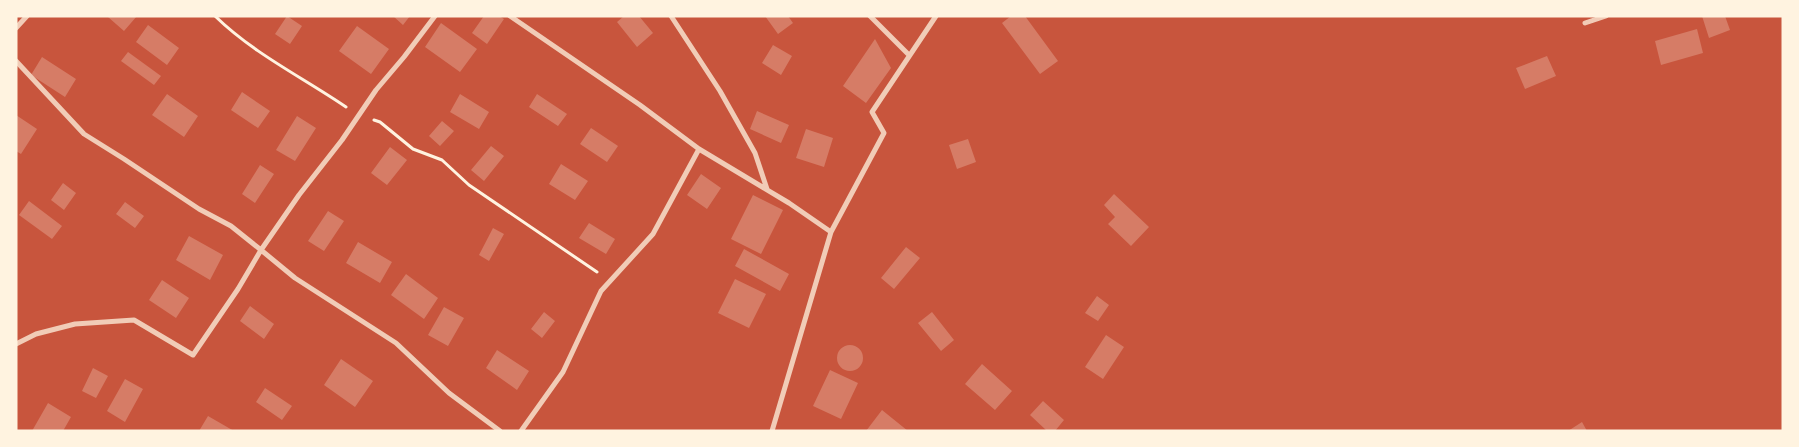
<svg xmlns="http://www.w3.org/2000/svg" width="1799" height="447" font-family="'Source Sans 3',sans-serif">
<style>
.building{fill:#d67c66}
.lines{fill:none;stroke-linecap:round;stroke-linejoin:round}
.path{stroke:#fff3e0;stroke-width:3}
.minor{stroke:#f1ccb7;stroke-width:5}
</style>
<rect width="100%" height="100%" fill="#c8553d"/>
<!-- building -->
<path class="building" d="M 109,16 L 137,16 L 124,31 L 108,17 Z
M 287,16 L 302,26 L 290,44 L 275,34 Z
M 393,16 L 410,16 L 403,25 Z
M 484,16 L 499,16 L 504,19 L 487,44 L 472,33 Z
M 624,16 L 639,16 L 653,33 L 637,47 L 617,22 Z
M 765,16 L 788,16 L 793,23 L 778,34 Z
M 1011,16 L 1025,16 L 1058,61 L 1040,74 L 1002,23 Z
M 1702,16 L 1725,16 L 1730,30 L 1709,38 Z
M 441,23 L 477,49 L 460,72 L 425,47 Z
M 148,25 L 179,48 L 167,65 L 136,42 Z
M 357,26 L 389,49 L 371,74 L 339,51 Z
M 1697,29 L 1703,53 L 1661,65 L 1655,41 Z
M 875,39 L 891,68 L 866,103 L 843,86 Z
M 773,45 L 792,56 L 781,75 L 762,63 Z
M 128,52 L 161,76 L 154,85 L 121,61 Z
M 1547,56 L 1556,76 L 1525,89 L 1516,68 Z
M 42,57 L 76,79 L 65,97 L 31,75 Z
M 242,92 L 270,111 L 258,128 L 231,110 Z
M 167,94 L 198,116 L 184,137 L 152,115 Z
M 460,94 L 489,112 L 479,129 L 450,112 Z
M 537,94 L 567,114 L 558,126 L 529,107 Z
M 757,111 L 789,125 L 781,143 L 750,129 Z
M 16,115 L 37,129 L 21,154 L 16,151 Z
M 297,116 L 316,128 L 295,161 L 276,150 Z
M 442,121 L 454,131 L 440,146 L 429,136 Z
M 591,128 L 618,146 L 607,162 L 580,144 Z
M 806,129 L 833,138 L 824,167 L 796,158 Z
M 968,139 L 976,162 L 957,169 L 949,145 Z
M 491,146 L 504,156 L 484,181 L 471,170 Z
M 390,147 L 407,160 L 387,185 L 371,173 Z
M 561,164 L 588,181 L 575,200 L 549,184 Z
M 260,165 L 274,174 L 255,203 L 242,194 Z
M 701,174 L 721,188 L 707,209 L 687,195 Z
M 63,183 L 76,193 L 64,210 L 51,200 Z
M 1114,194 L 1149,227 L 1131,246 L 1108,224 L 1115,217 L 1104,205 Z
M 753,195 L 783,210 L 761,254 L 731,239 Z
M 29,201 L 62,226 L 52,239 L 19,215 Z
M 125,202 L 144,216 L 135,228 L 116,214 Z
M 328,211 L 344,221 L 324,251 L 308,241 Z
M 589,223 L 615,239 L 606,254 L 579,238 Z
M 493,228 L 504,234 L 489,261 L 479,255 Z
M 189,236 L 223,255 L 210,280 L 176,260 Z
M 358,242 L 392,262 L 380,283 L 346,263 Z
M 906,247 L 920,258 L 894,289 L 881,278 Z
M 744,249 L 789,274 L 780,291 L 735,266 Z
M 406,274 L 438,298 L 424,319 L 391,295 Z
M 735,279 L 766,294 L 749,328 L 718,313 Z
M 162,280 L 189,298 L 176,318 L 149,300 Z
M 1097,296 L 1109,305 L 1098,321 L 1085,313 Z
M 250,306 L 274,324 L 264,339 L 240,321 Z
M 444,307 L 464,318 L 448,346 L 428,335 Z
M 544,312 L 555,321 L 542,338 L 531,329 Z
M 932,312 L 954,340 L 941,351 L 918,323 Z
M 1106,335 L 1124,347 L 1103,379 L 1085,367 Z
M837 358a13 13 0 1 1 26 0a13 13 0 1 1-26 0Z
M 497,350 L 529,371 L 517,390 L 486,368 Z
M 341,359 L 373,381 L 355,407 L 324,385 Z
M 982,364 L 1012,391 L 995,410 L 965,384 Z
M 93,368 L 108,376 L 96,398 L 82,391 Z
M 830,370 L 858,383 L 841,419 L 813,406 Z
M 125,379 L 143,389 L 125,422 L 107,411 Z
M 265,388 L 292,406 L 282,420 L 256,402 Z
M 1043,401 L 1064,420 L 1055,431 L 1047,431 L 1030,415 Z
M 48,403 L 71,417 L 63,431 L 32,431 Z
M 882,410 L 908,431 L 866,431 Z
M 208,416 L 234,431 L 199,431 Z
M 1582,422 L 1587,431 L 1568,431 Z"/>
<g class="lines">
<!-- path -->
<path class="path" d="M 215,16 C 254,54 302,77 346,107
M 374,120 L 380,122 L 413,149 L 442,160 L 469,185 L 597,272"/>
<!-- minor -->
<path class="minor" d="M 435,16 L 404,57 L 376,90 L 342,140 L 299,195 L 261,250 L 295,278 L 396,343 L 449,393 L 500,431
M 510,16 L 640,105 L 699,149 L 789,203 L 831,232
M 671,16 L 720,91 L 755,153 L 767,189
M 870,16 L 909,55
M 1585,23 L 1606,16
M 16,28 L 27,16
M 16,61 L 84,134 L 124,159 L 199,209 L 231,226 L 261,250 L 238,289 L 193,355 L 134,320 L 75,324 L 36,334 L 16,344
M 521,431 L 563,372 L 601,291 L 653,234 L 699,149
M 772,431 L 831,232 L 884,133 L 872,112 L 936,16"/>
</g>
<!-- border -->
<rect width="1799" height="447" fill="none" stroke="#fff3e0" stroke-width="35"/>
</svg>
